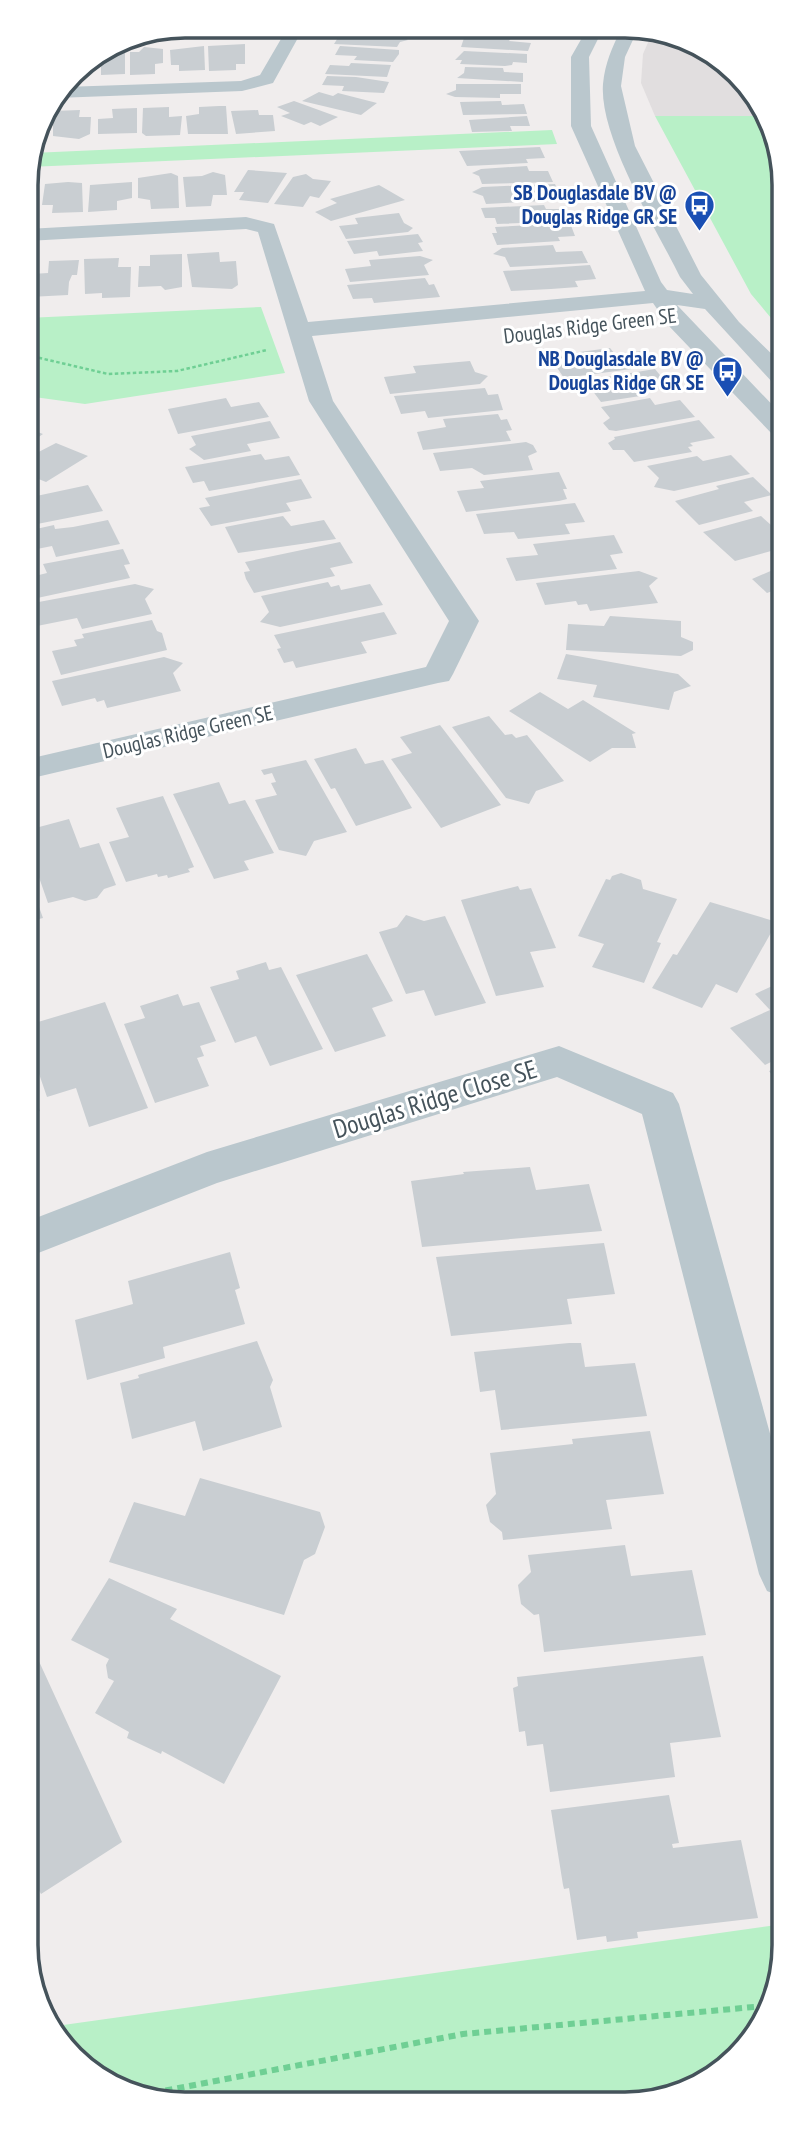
<svg xmlns="http://www.w3.org/2000/svg" width="811" height="2131" font-family="'PT Sans Narrow',sans-serif">
<style>
.education{fill:#e1dedf}
.green{fill:#b8f0c7}
.building{fill:#c9ced2}
.lines{fill:none;stroke-linecap:round;stroke-linejoin:round}
.path-far1{stroke:#6fcf94;stroke-width:2.5;stroke-dasharray:3.5 2.5;stroke-linecap:butt}
.path{stroke:#6fcf94;stroke-width:6;stroke-dasharray:7 5;stroke-linecap:butt}
.minor{fill:#bac7cd;fill-rule:evenodd}
.labels{text-anchor:middle;stroke-width:6;stroke-linejoin:round;paint-order:stroke}
.far-transit-label{font-size:21px;font-weight:bold;fill:#164399;stroke:#fff;text-anchor:end}
.far-street-label{font-size:21px;fill:#45535b;stroke:#fff}
.street-label{font-size:26px;fill:#45535b;stroke:#fff}
.rim{fill:none;stroke:#45535b;stroke-width:3.5}
</style>
<rect width="100%" height="100%" fill="#f0eded"/>
<!-- education -->
<path class="education" d="M 654,29 L 738,73 L 761,116 L 655,116 L 641,83 L 643,54 Z"/>
<!-- green -->
<path class="green" d="M 655,116 L 761,116 L 782,154 L 782,331 L 751,294 Z
M 552,130 L 557,144 L 29,167 L 32,153 Z
M 261,307 L 285,373 L 85,404 L 27,396 L 27,318 Z
M 784,1924 L 784,1956 L 746,2050 L 657,2102 L 155,2102 L 73,2058 L 56,2026 Z"/>
<!-- building -->
<path class="building" d="M 361,27 L 408,28 L 413,31 L 402,34 L 359,30 Z
M 481,28 L 538,29 L 536,33 L 514,31 L 512,35 L 479,32 Z
M 356,33 L 401,36 L 408,40 L 400,42 L 397,47 L 334,44 L 339,36 L 355,37 Z
M 465,35 L 511,38 L 509,41 L 531,43 L 528,51 L 461,47 Z
M 245,44 L 245,64 L 236,64 L 236,70 L 209,71 L 208,46 Z
M 204,46 L 205,70 L 179,71 L 179,65 L 171,65 L 170,50 Z
M 340,46 L 399,50 L 399,54 L 393,62 L 354,60 L 357,56 L 335,55 Z
M 144,47 L 163,49 L 163,63 L 155,64 L 155,74 L 130,75 L 130,52 L 139,52 Z
M 464,51 L 527,54 L 527,63 L 513,62 L 512,65 L 505,66 L 460,64 L 462,60 L 455,60 Z
M 125,52 L 125,74 L 101,75 L 101,66 L 93,67 L 93,58 L 100,53 Z
M 351,63 L 391,65 L 387,77 L 325,74 L 330,65 L 349,66 Z
M 465,67 L 503,68 L 504,72 L 523,73 L 523,82 L 457,78 L 464,73 Z
M 327,76 L 356,77 L 389,82 L 384,93 L 342,91 L 344,86 L 322,85 Z
M 456,84 L 521,84 L 521,94 L 500,94 L 500,98 L 455,97 L 446,94 L 456,90 Z
M 319,92 L 333,96 L 338,93 L 377,103 L 361,115 L 302,101 Z
M 294,101 L 338,117 L 320,126 L 311,122 L 304,125 L 281,116 L 290,113 L 277,107 Z
M 501,101 L 502,105 L 524,104 L 527,114 L 463,115 L 460,102 Z
M 219,106 L 226,106 L 228,134 L 188,134 L 186,116 L 199,114 L 199,107 Z
M 169,107 L 169,117 L 182,116 L 180,135 L 146,136 L 142,133 L 143,108 Z
M 137,108 L 137,133 L 98,134 L 98,119 L 113,118 L 112,109 Z
M 80,110 L 79,117 L 91,117 L 90,134 L 79,139 L 53,136 L 53,111 Z
M 258,110 L 259,115 L 273,115 L 275,131 L 236,134 L 231,111 Z
M 45,112 L 49,112 L 49,123 L 45,137 L 36,138 Z
M 527,116 L 530,126 L 510,126 L 512,131 L 472,132 L 469,120 Z
M 540,147 L 545,158 L 526,159 L 528,163 L 467,166 L 459,151 Z
M 527,166 L 529,171 L 548,171 L 553,182 L 482,184 L 479,176 L 472,173 L 481,169 Z
M 248,170 L 287,173 L 268,203 L 239,200 L 244,192 L 234,192 Z
M 213,172 L 225,175 L 227,195 L 213,195 L 211,206 L 186,207 L 183,177 L 202,176 Z
M 171,173 L 178,176 L 179,208 L 151,209 L 150,200 L 138,198 L 138,178 Z
M 306,174 L 313,179 L 331,181 L 319,198 L 310,196 L 303,207 L 274,204 L 293,177 Z
M 27,180 L 39,183 L 37,203 L 27,204 Z
M 68,182 L 82,183 L 83,212 L 52,213 L 53,205 L 42,205 L 45,184 Z
M 132,182 L 132,198 L 117,201 L 117,210 L 88,212 L 90,185 Z
M 555,184 L 560,195 L 542,196 L 544,201 L 486,204 L 483,196 L 472,192 L 482,187 Z
M 379,185 L 405,200 L 331,221 L 315,212 L 337,203 L 330,199 Z
M 544,205 L 546,209 L 565,209 L 570,221 L 497,224 L 495,218 L 485,218 L 481,208 Z
M 399,213 L 404,223 L 413,228 L 408,232 L 346,239 L 339,226 L 358,224 L 355,218 Z
M 570,223 L 575,236 L 558,237 L 560,241 L 497,245 L 492,233 L 497,233 L 495,227 Z
M 418,234 L 423,242 L 418,243 L 423,251 L 379,256 L 377,251 L 354,254 L 347,241 Z
M 553,245 L 556,252 L 582,251 L 588,263 L 510,267 L 505,257 L 493,254 L 502,248 Z
M 219,252 L 220,262 L 236,261 L 238,285 L 232,289 L 192,287 L 187,254 Z
M 182,254 L 182,287 L 165,290 L 161,286 L 138,287 L 139,266 L 150,266 L 150,255 Z
M 420,256 L 433,260 L 424,265 L 429,275 L 350,282 L 345,269 L 371,266 L 369,260 Z
M 119,258 L 118,267 L 131,267 L 130,297 L 102,298 L 102,293 L 85,294 L 84,259 Z
M 79,260 L 77,275 L 72,275 L 69,282 L 68,295 L 29,297 L 32,274 L 48,273 L 49,261 Z
M 590,265 L 596,279 L 575,281 L 578,287 L 551,289 L 511,291 L 503,271 Z
M 425,278 L 429,285 L 434,284 L 440,297 L 374,303 L 372,298 L 353,299 L 347,285 Z
M 610,348 L 615,354 L 642,351 L 654,366 L 564,378 L 549,356 Z
M 470,361 L 475,372 L 488,376 L 480,384 L 390,394 L 384,377 L 416,373 L 413,366 Z
M 655,369 L 668,385 L 642,389 L 647,395 L 601,402 L 592,390 L 582,389 L 576,382 Z
M 485,388 L 488,395 L 498,394 L 503,410 L 428,418 L 425,411 L 401,414 L 394,396 Z
M 226,398 L 231,407 L 259,402 L 269,417 L 178,434 L 168,409 Z
M 650,398 L 655,405 L 680,400 L 695,417 L 616,431 L 609,430 L 603,423 L 610,418 L 601,407 Z
M 498,414 L 501,420 L 507,419 L 512,430 L 506,431 L 511,441 L 423,450 L 417,432 L 446,427 L 443,419 Z
M 699,420 L 715,438 L 690,443 L 693,446 L 688,447 L 692,452 L 634,462 L 624,450 L 613,450 L 608,443 L 615,439 L 614,437 Z
M 270,421 L 280,438 L 247,444 L 251,451 L 204,460 L 189,449 L 196,445 L 191,436 Z
M 27,428 L 43,434 L 27,445 Z
M 526,442 L 533,445 L 537,452 L 528,456 L 533,470 L 484,475 L 472,468 L 440,471 L 433,453 Z
M 56,443 L 88,456 L 46,482 L 31,476 L 27,479 L 27,458 Z
M 261,454 L 265,460 L 289,456 L 300,475 L 209,491 L 204,481 L 193,483 L 185,467 Z
M 731,455 L 750,474 L 674,491 L 654,487 L 659,478 L 647,466 L 697,456 L 703,461 Z
M 559,472 L 567,489 L 563,489 L 567,499 L 559,501 L 466,512 L 457,491 L 484,488 L 480,481 Z
M 753,477 L 772,495 L 744,502 L 753,511 L 699,525 L 675,501 L 719,489 L 716,486 Z
M 301,479 L 312,498 L 286,503 L 291,511 L 211,526 L 199,508 L 210,506 L 205,498 Z
M 88,485 L 103,511 L 27,526 L 27,505 L 30,504 L 27,498 Z
M 575,503 L 585,522 L 565,524 L 570,534 L 518,539 L 514,532 L 484,534 L 476,514 Z
M 283,516 L 291,526 L 324,520 L 336,539 L 238,553 L 225,527 Z
M 761,516 L 771,525 L 782,526 L 782,548 L 735,561 L 703,532 Z
M 108,520 L 120,544 L 56,557 L 52,546 L 27,551 L 27,531 L 54,525 L 55,529 L 73,527 Z
M 614,535 L 623,553 L 610,555 L 617,569 L 516,581 L 506,558 L 538,555 L 533,544 Z
M 340,542 L 353,563 L 330,568 L 335,576 L 254,593 L 246,579 L 244,572 L 250,571 L 245,562 Z
M 123,549 L 130,564 L 124,565 L 130,578 L 28,600 L 27,578 L 47,573 L 43,564 Z
M 782,566 L 782,593 L 778,589 L 767,593 L 752,579 Z
M 639,571 L 658,578 L 649,586 L 658,603 L 590,611 L 587,604 L 578,605 L 576,601 L 545,605 L 536,583 Z
M 328,582 L 331,587 L 339,585 L 341,590 L 370,584 L 383,605 L 280,627 L 260,622 L 269,612 L 261,596 Z
M 135,584 L 154,589 L 145,599 L 152,614 L 82,629 L 77,618 L 37,626 L 28,604 Z
M 384,612 L 397,634 L 361,642 L 367,653 L 296,668 L 293,661 L 284,663 L 277,649 L 281,648 L 274,635 Z
M 610,616 L 681,621 L 681,637 L 693,642 L 693,650 L 681,656 L 566,650 L 568,624 L 604,626 Z
M 152,620 L 157,631 L 162,633 L 167,650 L 61,675 L 52,651 L 77,646 L 74,640 L 84,638 L 82,634 Z
M 566,654 L 678,674 L 691,686 L 674,692 L 669,710 L 593,697 L 597,685 L 557,679 Z
M 164,657 L 183,663 L 173,673 L 181,691 L 107,708 L 104,700 L 97,702 L 95,698 L 62,706 L 52,681 Z
M 540,692 L 568,709 L 583,700 L 636,733 L 632,734 L 636,748 L 612,748 L 590,762 L 509,711 Z
M 489,716 L 505,735 L 512,734 L 516,738 L 527,735 L 564,781 L 536,791 L 529,804 L 506,798 L 452,727 Z
M 440,725 L 501,805 L 441,828 L 391,759 L 412,753 L 400,737 Z
M 356,748 L 365,764 L 383,760 L 412,808 L 356,826 L 335,788 L 331,789 L 314,759 Z
M 306,760 L 347,832 L 314,841 L 306,856 L 279,850 L 255,800 L 277,795 L 271,783 L 276,782 L 272,773 L 264,775 L 261,770 Z
M 219,782 L 229,804 L 245,800 L 274,853 L 244,861 L 249,870 L 214,879 L 173,794 Z
M 163,796 L 194,867 L 188,869 L 190,872 L 168,878 L 167,875 L 158,877 L 157,874 L 126,882 L 109,842 L 129,837 L 116,808 Z
M 69,819 L 80,848 L 99,843 L 116,885 L 104,889 L 97,898 L 85,901 L 73,897 L 48,903 L 28,846 L 28,830 Z
M 621,873 L 641,880 L 643,889 L 677,899 L 657,942 L 661,943 L 644,983 L 592,967 L 604,944 L 578,936 L 606,879 L 610,880 L 612,876 Z
M 28,876 L 43,918 L 39,919 L 39,924 L 33,931 L 28,932 Z
M 518,886 L 520,890 L 531,888 L 556,948 L 530,952 L 544,987 L 496,996 L 461,900 Z
M 710,902 L 777,922 L 737,993 L 716,984 L 702,1008 L 652,988 L 673,954 L 677,955 Z
M 406,915 L 424,921 L 445,916 L 486,1003 L 435,1016 L 424,990 L 406,994 L 379,932 L 397,927 Z
M 367,954 L 393,1001 L 372,1008 L 386,1036 L 335,1052 L 296,975 Z
M 266,962 L 269,970 L 281,967 L 323,1049 L 270,1066 L 256,1036 L 235,1043 L 210,987 L 239,979 L 236,971 Z
M 783,981 L 783,1056 L 765,1065 L 730,1028 L 770,1010 L 755,994 Z
M 178,994 L 183,1006 L 199,1002 L 216,1041 L 200,1046 L 204,1056 L 197,1058 L 209,1086 L 155,1103 L 124,1024 L 145,1018 L 140,1006 Z
M 105,1002 L 148,1108 L 89,1127 L 76,1088 L 47,1097 L 28,1042 L 28,1025 Z
M 783,1066 L 783,1090 L 769,1071 Z
M 28,1077 L 40,1111 L 28,1114 Z
M 530,1167 L 536,1190 L 589,1184 L 602,1231 L 422,1247 L 411,1181 L 464,1174 L 463,1172 Z
M 604,1243 L 615,1294 L 567,1299 L 572,1324 L 451,1336 L 436,1257 Z
M 230,1252 L 240,1288 L 235,1290 L 245,1324 L 163,1347 L 165,1358 L 87,1380 L 75,1320 L 133,1304 L 128,1281 Z
M 257,1341 L 273,1380 L 270,1387 L 282,1427 L 203,1451 L 195,1421 L 132,1439 L 120,1383 L 139,1378 L 138,1375 Z
M 569,1343 L 581,1343 L 585,1367 L 635,1363 L 647,1416 L 501,1430 L 495,1390 L 480,1392 L 474,1352 Z
M 650,1431 L 664,1494 L 606,1500 L 612,1529 L 503,1540 L 502,1532 L 490,1522 L 486,1505 L 496,1494 L 490,1453 L 573,1444 L 572,1439 Z
M 200,1478 L 320,1512 L 325,1527 L 315,1554 L 304,1560 L 284,1615 L 109,1562 L 134,1502 L 185,1516 Z
M 625,1545 L 631,1576 L 692,1570 L 706,1635 L 544,1652 L 539,1614 L 534,1615 L 521,1604 L 518,1585 L 531,1572 L 528,1555 Z
M 109,1578 L 177,1609 L 170,1619 L 281,1676 L 224,1784 L 162,1751 L 161,1754 L 127,1738 L 129,1732 L 95,1713 L 114,1681 L 108,1678 L 106,1665 L 109,1659 L 71,1640 Z
M 703,1656 L 721,1737 L 670,1743 L 675,1777 L 550,1792 L 543,1744 L 527,1746 L 525,1731 L 519,1732 L 513,1688 L 518,1686 L 517,1677 Z
M 37,1657 L 122,1842 L 41,1894 L 35,1883 L 29,1887 L 29,1662 Z
M 669,1795 L 679,1843 L 672,1844 L 673,1848 L 741,1840 L 758,1918 L 637,1932 L 638,1938 L 607,1942 L 606,1936 L 577,1940 L 569,1888 L 564,1889 L 563,1885 L 551,1810 Z"/>
<g class="lines">
<!-- path-far1 -->
<path class="path-far1" d="M 27,355 L 108,374 L 177,371 L 267,350"/>
<!-- path -->
<path class="path" d="M 142,2095 L 463,2034 L 764,2006"/>
<!-- minor -->
<path class="minor" d="M 288,27 L 304,27 L 273,83 L 242,91 L 56,98 L 64,87 L 241,81 L 260,75 Z
M 587,29 L 603,29 L 589,57 L 591,126 L 661,282 L 667,290 L 693,294 L 680,277 C 656,228 599,137 603,84 C 605,63 612,48 621,29 L 638,29 L 625,57 L 621,86 L 635,146 L 701,275 L 739,322 L 782,364 L 782,385 L 773,383 L 705,309 L 677,305 L 782,415 L 782,438 L 773,435 L 668,325 L 653,303 L 312,336 L 333,401 L 479,621 L 453,674 L 449,681 L 438,683 L 28,779 L 28,759 L 426,667 L 449,621 L 309,401 L 258,232 L 246,229 L 27,241 L 27,229 L 246,217 L 274,224 L 308,322 L 645,291 L 571,126 L 571,57 Z
M 559,1046 L 673,1093 L 679,1104 L 784,1484 L 784,1598 L 767,1591 L 759,1574 L 642,1114 L 557,1077 L 217,1183 L 28,1257 L 28,1221 L 207,1152 Z"/>
</g>
<!-- icons -->
<defs>
<symbol id="bus-pin" viewBox="-11 -11 22 30"><path d="M0 17L-7.5 6A9.5 9.5 0 1 1 7.5 6Z" fill="#1a4fb4" stroke="#fff"/><path d="M-5-6H5V4H4V6H2V4H-2V6H-4V4H-5ZM-3.5-4V0h7V-4ZM-3.5 1.2v1.5H-2V1.2ZM2 1.2v1.5H3.5V1.2Z" fill="#fff"/></symbol>
</defs>
<g fill-rule="evenodd">
<use href="#bus-pin" x="682" y="188" width="35" height="47"/>
<use href="#bus-pin" x="710" y="354" width="35" height="47"/>
</g>
<g class="labels">
<!-- far-transit labels -->
<g class="far-transit-label">
<text x="677" y="200">SB Douglasdale BV @<tspan x="677" dy="24">Douglas Ridge GR SE</tspan></text>
<text x="704" y="366">NB Douglasdale BV @<tspan x="704" dy="24">Douglas Ridge GR SE</tspan></text>
</g>
<!-- far-street labels -->
<g class="far-street-label">
<text transform="translate(590 326) rotate(-7)" y="7">Douglas Ridge Green SE</text>
<text transform="translate(188 732) rotate(-13)" y="7">Douglas Ridge Green SE</text>
</g>
<!-- street labels -->
<g class="street-label">
<text transform="translate(435 1099) rotate(-17)" y="9">Douglas Ridge Close SE</text>
</g>
</g>
<!-- crop -->
<path d="M0 0H811V2131H0ZM185 38H625A147 147 0 0 1 772 185V1945A147 147 0 0 1 625 2092H185A147 147 0 0 1 38 1945V185A147 147 0 0 1 185 38Z" fill="#fff" fill-rule="evenodd"/>
<path class="rim" d="M185 38H625A147 147 0 0 1 772 185V1945A147 147 0 0 1 625 2092H185A147 147 0 0 1 38 1945V185A147 147 0 0 1 185 38Z"/>
</svg>
